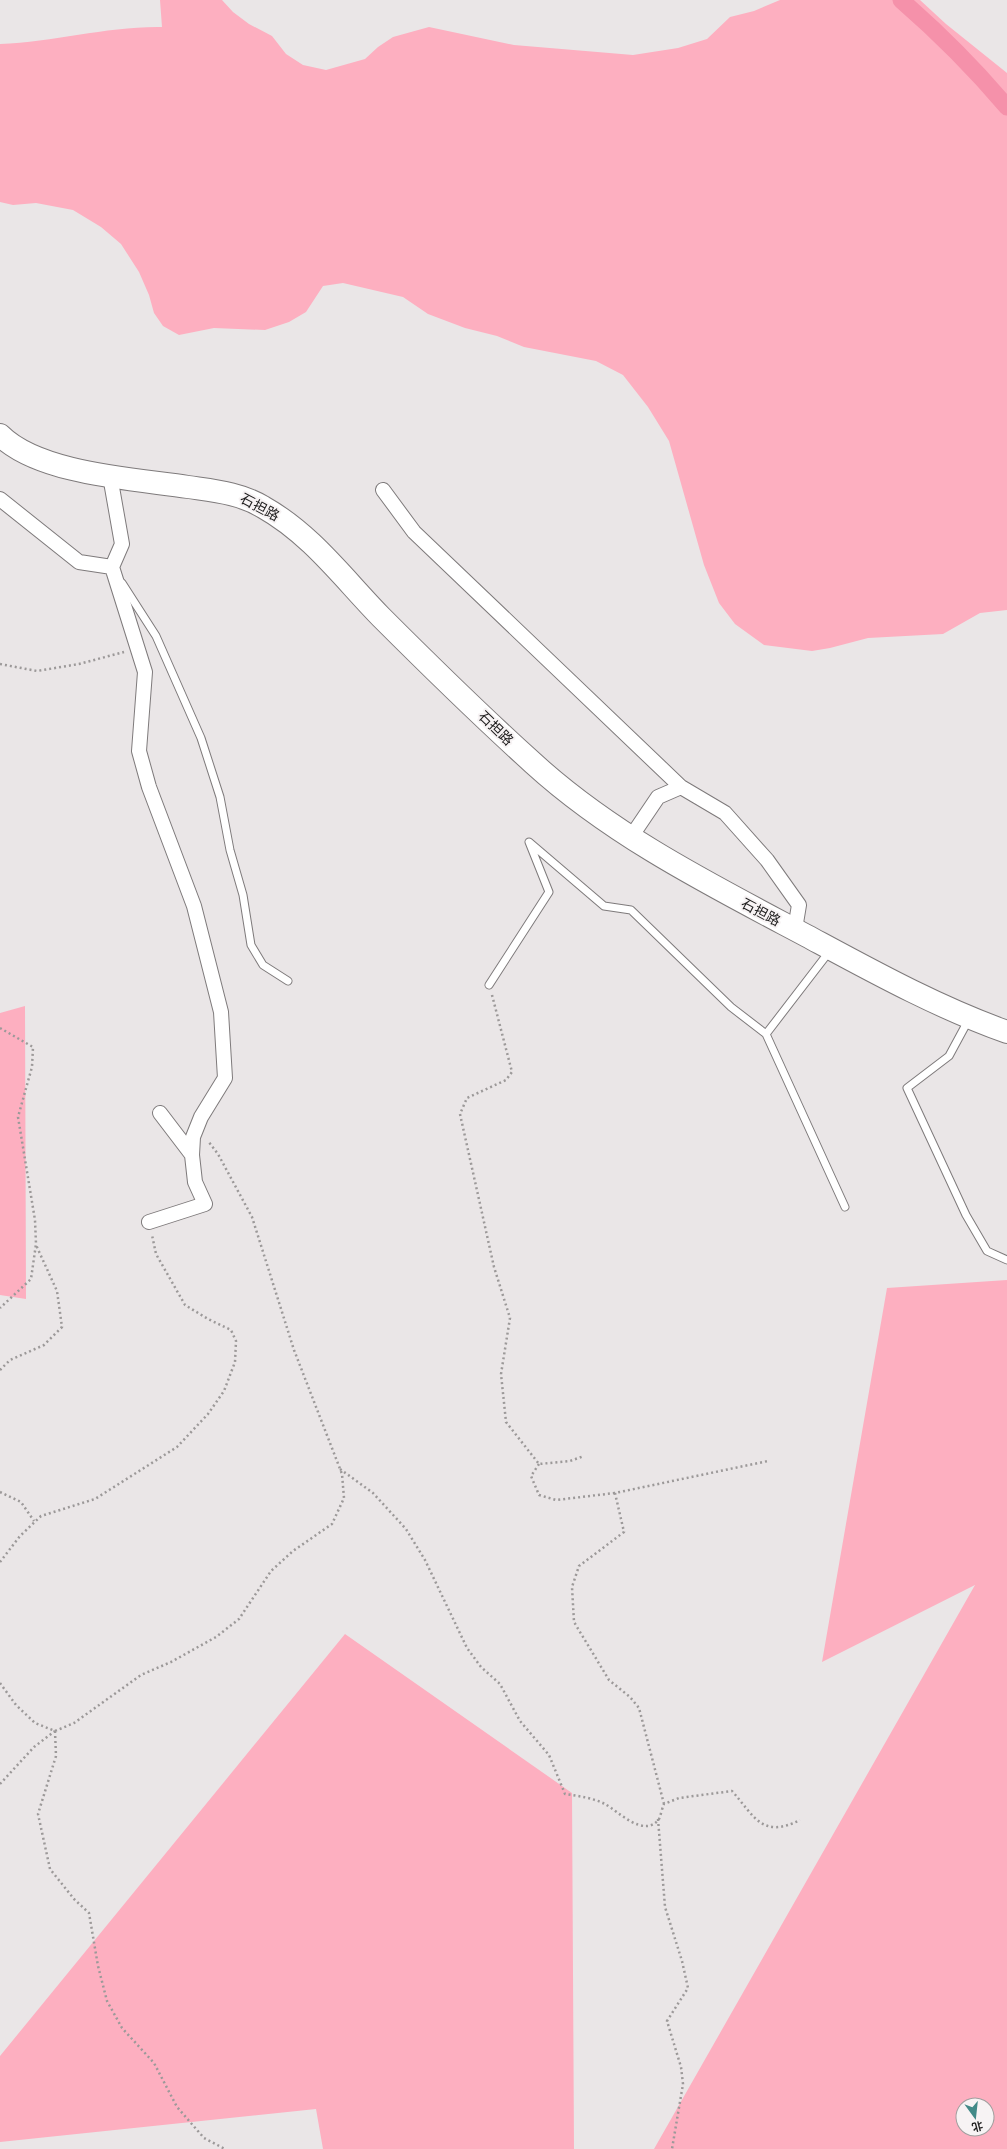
<svg xmlns="http://www.w3.org/2000/svg" width="1007" height="2149" font-family="'IBM Plex Sans','Noto Sans SC',sans-serif">
<style>
.green{fill:#fdafc0;fill-rule:evenodd}
.lines{fill:none;stroke-linecap:round;stroke-linejoin:round}
.canal{stroke:#f591aa;stroke-width:17}
.lane-casing{stroke:#7e7a7b;stroke-width:9}
.street-casing{stroke:#7e7a7b;stroke-width:16}
.primary-casing{stroke:#7e7a7b;stroke-width:24}
.path{stroke:#9c9999;stroke-width:2.5;stroke-dasharray:2 3;stroke-linecap:butt}
.lane{stroke:#fff;stroke-width:7}
.street{stroke:#fff;stroke-width:14}
.primary{stroke:#fff;stroke-width:22}
.labels{text-anchor:middle;stroke-width:4;stroke-linejoin:round;paint-order:stroke}
.street-label{font-size:14px;fill:#212020;stroke:#f7f3f4}
</style>
<rect width="100%" height="100%" fill="#eae6e7"/>
<!-- green -->
<path class="green" d="M 160,0 L 222,0 L 233,12 L 249,24 L 272,36 L 286,54 L 303,65 L 326,70 L 365,59 L 378,47 L 393,37 L 429,27 L 514,45 L 633,55 L 678,48 L 707,39 L 730,17 L 754,11 L 780,0 L 920,0 L 946,24 L 1007,73 L 1007,610 L 980,613 L 943,634 L 868,638 L 830,648 L 812,651 L 764,645 L 735,624 L 719,603 L 704,565 L 669,441 L 648,407 L 623,375 L 596,361 L 524,347 L 497,336 L 465,328 L 428,314 L 403,297 L 343,283 L 323,286 L 306,312 L 289,322 L 265,330 L 214,328 L 179,335 L 163,326 L 154,313 L 149,295 L 139,272 L 121,244 L 101,227 L 73,210 L 36,203 L 13,205 L 0,202 L 0,44 C 55,42 107,26 162,27 Z
M 25,1006 L 26,1299 L 0,1295 L 0,1013 Z
M 1007,1280 L 1007,2149 L 654,2149 L 975,1585 L 822,1662 L 887,1288 ZM 963,2105 L 987,2105 L 987,2129 L 963,2129 Z
M 345,1634 L 572,1793 L 574,2149 L 323,2149 L 316,2109 L 0,2142 L 0,2056 Z"/>
<g class="lines">
<!-- canal -->
<path class="canal" d="M 901,0 C 939,33 975,69 1007,107"/>
<defs>
<path id="lane" d="M 122,583 L 156,636 L 201,738 L 220,797 L 230,850 L 243,895 L 251,945 L 263,965 L 288,981
M 489,985 L 549,892 L 529,842 L 604,906 L 631,910 L 731,1007 L 766,1034 L 829,952
M 969,1019 L 949,1056 L 907,1088 L 966,1215 L 987,1251 L 1007,1260
M 766,1034 L 845,1207"/>
<path id="street" d="M 110,476 L 122,544 L 112,567 L 145,672 L 139,751 L 149,787 L 194,906 L 221,1012 L 225,1078 L 201,1117 L 193,1137 L 192,1155 L 160,1113
M 383,490 L 414,532 L 681,787 L 725,813 L 767,860 L 799,905 L 795,929
M 0,499 L 79,562 L 112,567
M 631,837 L 658,797 L 681,787
M 149,1222 L 205,1204 L 195,1182 L 192,1155"/>
<path id="primary" d="M 0,435 C 39,474 135,479 188,487 C 215,491 240,493 263,507 C 311,534 343,578 381,617 C 431,667 481,716 533,763 C 613,836 711,885 807,936 C 872,971 937,1007 1007,1032"/>
</defs>
<!-- lane casing -->
<use href="#lane" class="lane-casing"/>
<!-- street casing -->
<use href="#street" class="street-casing"/>
<!-- primary casing -->
<use href="#primary" class="primary-casing"/>
<!-- path -->
<path class="path" d="M 0,664 L 37,671 L 79,664 L 124,652
M 492,995 L 512,1072 L 506,1080 L 467,1098 L 460,1114 L 494,1267 L 510,1318 L 501,1374 L 506,1422 L 539,1464 L 570,1461 L 584,1456
M 0,1028 L 33,1047 L 32,1067 L 18,1117 L 35,1220 L 36,1244 L 31,1279 L 0,1308
M 0,1370 L 10,1360 L 44,1345 L 62,1327 L 57,1291 L 36,1245
M 539,1464 L 531,1476 L 539,1495 L 556,1500 L 615,1493
M 340,1469 L 373,1493 L 406,1529 L 425,1560 L 467,1648 L 481,1667 L 500,1684 L 520,1721 L 549,1755 L 565,1794 C 579,1796 593,1798 605,1804 C 618,1811 644,1839 659,1819 C 661,1815 662,1808 664,1804 L 679,1798 L 732,1791 C 755,1817 762,1839 800,1820
M 0,1492 L 21,1502 L 34,1521
M 0,1562 L 20,1536 L 41,1516 L 95,1499 L 177,1447 L 208,1414 L 224,1391 L 235,1362 L 236,1341 L 231,1330 L 208,1319 L 185,1305 L 156,1254 L 152,1235
M 0,1683 L 16,1705 L 35,1723 L 55,1731 L 74,1723 L 141,1675 L 171,1662 L 216,1637 L 239,1619 L 271,1571 L 293,1551 L 332,1524 L 344,1498 L 342,1474 L 294,1350 L 252,1217 L 218,1154 L 208,1141
M 55,1731 L 56,1756 L 38,1814 L 50,1869 L 74,1899 L 89,1913 L 98,1966 L 107,2001 L 122,2028 L 154,2063 L 177,2107 L 204,2138 L 225,2149
M 0,1784 L 34,1747 L 55,1731
M 664,1804 L 639,1708 L 630,1697 L 609,1680 L 574,1622 L 572,1587 L 579,1566 L 624,1532 L 615,1493 L 768,1461
M 658,1819 L 665,1907 L 682,1961 L 688,1988 L 667,2021 L 681,2067 L 683,2084 L 672,2149"/>
<!-- lane -->
<use href="#lane" class="lane"/>
<!-- street -->
<use href="#street" class="street"/>
<!-- primary -->
<use href="#primary" class="primary"/>
</g>
<g class="labels">
<!-- street labels -->
<g class="street-label">
<text transform="translate(260 507) rotate(28)" y="5">石担路</text>
<text transform="translate(496 728) rotate(44)" y="5">石担路</text>
<text transform="translate(761 912) rotate(28)" y="5">石担路</text>
</g>
</g>
<!-- north arrow -->
<g transform="translate(975 2117) rotate(165)"><circle r="19" fill="#f7f3f4" stroke="#a19f9f"/>
<path d="M0-3L7 15L0 10L-7 15Z" fill="#428a88"/>
<text y="-6" font-size="11" font-weight="bold" text-anchor="middle" fill="#212020">北</text>
</g>
</svg>
